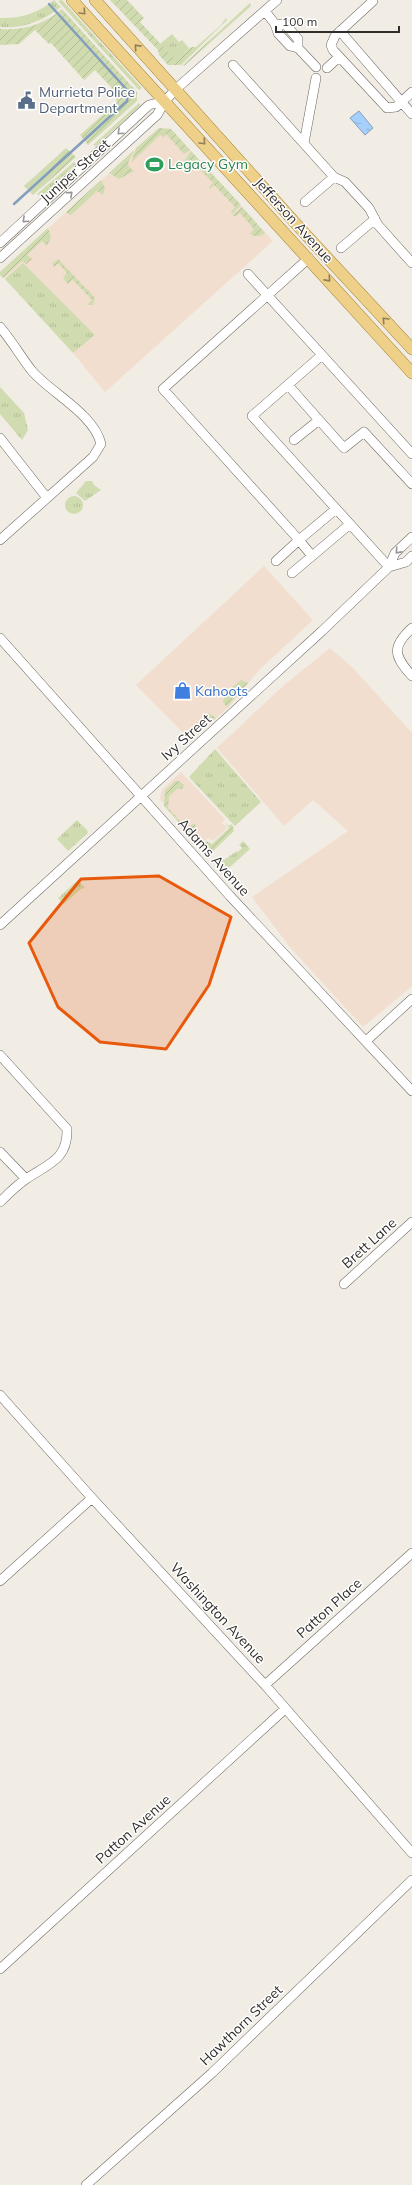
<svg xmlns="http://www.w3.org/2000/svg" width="412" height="2185" font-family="Mulish,sans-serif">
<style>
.commercial{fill:#f2decf}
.grass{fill:url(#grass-tufts)}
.garden{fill:url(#garden-furrows)}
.water{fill:url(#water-ripples);stroke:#839fbd}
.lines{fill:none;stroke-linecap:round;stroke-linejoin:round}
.stream{stroke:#839fbd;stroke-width:2.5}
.minor-casing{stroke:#6d6862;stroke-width:10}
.major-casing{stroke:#a48235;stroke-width:12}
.minor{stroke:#fff;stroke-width:9}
.major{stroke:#eed089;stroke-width:11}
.oneway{stroke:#8f7f5a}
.oneway2{stroke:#989695}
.marked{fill:#e8590c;fill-opacity:0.2;stroke:#e8590c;stroke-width:3;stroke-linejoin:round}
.labels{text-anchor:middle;stroke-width:3;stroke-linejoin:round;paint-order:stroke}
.service-label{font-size:14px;fill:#4e5e75;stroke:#fff;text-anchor:start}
.leisure-label{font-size:14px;fill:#27864d;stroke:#fff;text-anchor:start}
.street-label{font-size:14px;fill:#302e2b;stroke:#fff}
.shop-label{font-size:14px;fill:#366cbe;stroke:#fff;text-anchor:start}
</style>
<defs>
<pattern id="grass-tufts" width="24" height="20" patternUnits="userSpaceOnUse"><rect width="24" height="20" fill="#d0dcaf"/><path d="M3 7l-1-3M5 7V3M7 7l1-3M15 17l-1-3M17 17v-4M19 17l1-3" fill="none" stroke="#b3bd97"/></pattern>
<pattern id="garden-furrows" width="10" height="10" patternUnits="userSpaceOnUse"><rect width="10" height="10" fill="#d0dcaf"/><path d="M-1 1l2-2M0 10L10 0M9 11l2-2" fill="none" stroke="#b3bd97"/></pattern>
<pattern id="water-ripples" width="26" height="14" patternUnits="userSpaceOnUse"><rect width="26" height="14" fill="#a6cffc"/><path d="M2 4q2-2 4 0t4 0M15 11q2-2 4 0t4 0" fill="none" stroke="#8fb2d8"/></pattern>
</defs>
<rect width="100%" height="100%" fill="#f1ece4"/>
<!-- commercial -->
<path class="commercial" d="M 159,128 L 171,129 L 273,241 L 105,392 L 73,353 L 95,335 L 23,263 L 5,279 L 0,272 Z
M 264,566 L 313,620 L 259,670 L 229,707 L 190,740 L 136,685 Z
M 330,648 L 352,667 L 412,733 L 412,986 L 363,1027 L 289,946 L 252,897 L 348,831 L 313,800 L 284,826 L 217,748 L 283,686 Z
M 181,772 L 225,819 L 222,823 L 227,828 L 213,841 L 208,838 L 197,847 L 160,799 L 162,790 Z"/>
<!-- grass -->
<path class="grass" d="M 54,0 L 61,7 C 43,21 23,29 0,27 L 0,18 C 21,19 38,13 54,0 Z
M 62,0 L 142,88 L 139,90 L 58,1 Z
M 172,34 L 179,42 L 182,40 L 189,48 L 180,57 L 173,57 L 160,44 Z
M 139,103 L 141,105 L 96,146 L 93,145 Z
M 74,162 L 76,164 L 41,197 L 37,194 Z
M 23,263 L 95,335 L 73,353 L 5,279 Z
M 0,387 L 24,413 L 28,430 L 22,440 L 0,414 Z
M 86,481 L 92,481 L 94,485 L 101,490 L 85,501 L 76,493 Z
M65 505a9 9 0 1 1 18 0a9 9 0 1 1-18 0Z
M 215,749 L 261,802 L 235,826 L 189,777 Z
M 77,820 L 87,830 L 88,833 L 68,851 L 57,839 Z
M 243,841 L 250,849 L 230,867 L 224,866 L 221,869 L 215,863 L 221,857 L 224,860 L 237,851 L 238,852 L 242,848 L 239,845 Z
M 78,880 L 85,888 L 81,889 L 64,904 L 58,898 Z"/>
<!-- garden -->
<path class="garden" d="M 110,0 L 127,0 L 144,18 L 140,22 L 173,57 L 180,57 L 191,47 L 196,47 L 220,26 L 226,18 L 227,20 L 181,65 L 168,65 L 159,55 L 158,50 Z
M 250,3 L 251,6 L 184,66 L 183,65 Z
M 62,9 L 137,92 L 137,101 L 88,145 L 80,135 L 117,102 L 111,87 L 95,70 L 84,80 L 51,43 L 49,44 L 35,30 L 19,44 L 0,45 L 0,29 C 24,31 44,24 62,9 Z
M 159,128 L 171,129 L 190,150 L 184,154 L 166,134 L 163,137 L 160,135 L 131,163 L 136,148 Z
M 66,148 L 76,157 L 33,195 L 24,186 Z
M 134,150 L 128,163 L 129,167 L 134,171 L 119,179 L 109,173 Z
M 191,151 L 241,205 L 232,214 L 231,212 L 235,207 L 214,185 L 210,189 L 209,187 L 213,183 L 194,163 L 190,167 L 184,161 Z
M 101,180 L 105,188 L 103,195 L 97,191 L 71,215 L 68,214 L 66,212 Z
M 242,207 L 265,233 C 260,237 256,237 250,234 L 254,229 L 240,213 L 235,217 L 233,215 Z
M 48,228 L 51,237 L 47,246 L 42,241 L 27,255 L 32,259 L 26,264 L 22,261 L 3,278 L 0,275 L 0,272 Z
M 58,259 L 95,298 L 93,305 L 87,305 L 92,300 L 73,280 L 68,284 L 63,278 L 67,273 L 58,263 L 54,267 L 52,264 Z
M 241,680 L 248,683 L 227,707 L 223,702 L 225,694 Z
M 209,713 L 216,718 L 200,731 L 196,727 L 196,724 Z
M 175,781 L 179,781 L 184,785 L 182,789 L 177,789 L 169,796 L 168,808 L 187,829 L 194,823 L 196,826 L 196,830 L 190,834 L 164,806 L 165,791 Z
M 225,823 L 229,826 L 232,824 L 234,831 L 209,855 L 201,846 L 206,841 L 212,844 L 229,828 Z"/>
<!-- water -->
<path class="water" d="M 359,111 L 373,128 L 365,135 L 350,118 Z"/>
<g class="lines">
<!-- stream -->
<path class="stream" d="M 14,204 L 127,101 L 128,91 L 49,4"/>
<defs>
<path id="minor" d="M 373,1 L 335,36 L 331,45 L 333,50 L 387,108 L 396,107 L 412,92
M 265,11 L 275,24 L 278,33 L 290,46 L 298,48 L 316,67
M 275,24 L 286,25 L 298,39 L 298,48
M 340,31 L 412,114
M 233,65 L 334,177 L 345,182 L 369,208 L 378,225 L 412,263
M 327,68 L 339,57
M 304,143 L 316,78
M 305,202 L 334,177
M 0,243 L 149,105 L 165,101
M 341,248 L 375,219
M 0,258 L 157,115 L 165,101 L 176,89 L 277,0
M 309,258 L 163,389 L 299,540 L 336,509
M 248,274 L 322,355
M 0,327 C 12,341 21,357 32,371 C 51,393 94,414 101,444 L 93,457 L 0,540
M 288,385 L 319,420
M 0,438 L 47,498
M 294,440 L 319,420 L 344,448 L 364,432 L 412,484
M 276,561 L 299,540 L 312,556
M 389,567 L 252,416 L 322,355 L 412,454
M 389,567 L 406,562 L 412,556
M 292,573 L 350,524
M 412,628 C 391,647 394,656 412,676
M 0,638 L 230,896 L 412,1091
M 0,925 L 322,631 L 389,567 L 395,553 L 412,537
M 366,1041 L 412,999
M 0,1055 L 67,1129 C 68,1160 48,1164 26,1179 C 17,1185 8,1194 0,1202
M 0,1152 L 26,1179
M 344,1284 L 412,1222
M 0,1395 L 92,1498 L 265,1685 L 412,1853
M 0,1581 L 92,1498
M 265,1685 L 412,1553
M 0,1969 L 285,1709
M 86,2185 L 212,2073 L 412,1880"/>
<path id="major" d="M 72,0 L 412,373
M 95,0 L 307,236 L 412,349"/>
</defs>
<!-- minor casing -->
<use href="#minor" class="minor-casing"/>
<!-- major casing -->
<use href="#major" class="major-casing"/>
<!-- minor -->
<use href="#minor" class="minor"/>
<!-- major -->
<use href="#major" class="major"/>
</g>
<!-- one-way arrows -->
<defs><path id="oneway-chevron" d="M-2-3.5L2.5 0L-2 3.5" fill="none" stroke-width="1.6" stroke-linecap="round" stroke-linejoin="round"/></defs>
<g class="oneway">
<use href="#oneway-chevron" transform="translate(83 12) rotate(47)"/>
<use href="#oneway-chevron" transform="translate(137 47) rotate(-132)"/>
<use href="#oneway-chevron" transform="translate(203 142) rotate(47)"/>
<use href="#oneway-chevron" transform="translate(328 279) rotate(48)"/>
<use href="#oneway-chevron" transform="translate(385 320) rotate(-133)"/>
</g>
<g class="oneway2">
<use href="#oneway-chevron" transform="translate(120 132) rotate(137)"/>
<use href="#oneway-chevron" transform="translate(70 194) rotate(-42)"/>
<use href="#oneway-chevron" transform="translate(25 220) rotate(138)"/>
<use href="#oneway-chevron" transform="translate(398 551) rotate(132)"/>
</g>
<!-- marked area -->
<path class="marked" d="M 159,876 L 231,917 L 209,985 L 166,1049 L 100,1042 L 58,1007 L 29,943 L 81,879 Z"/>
<!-- icons -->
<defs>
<symbol id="civic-bare" viewBox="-9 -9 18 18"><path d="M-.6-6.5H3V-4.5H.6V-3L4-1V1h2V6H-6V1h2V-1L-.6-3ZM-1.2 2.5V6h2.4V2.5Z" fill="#5c6f8a" stroke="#fff" stroke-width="2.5" paint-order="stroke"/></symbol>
<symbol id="stadium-bare" viewBox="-9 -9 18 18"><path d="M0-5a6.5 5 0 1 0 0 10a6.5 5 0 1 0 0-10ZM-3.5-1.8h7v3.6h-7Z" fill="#2e9e5b" stroke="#fff" stroke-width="2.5" paint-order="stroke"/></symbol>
<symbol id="shop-bare" viewBox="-9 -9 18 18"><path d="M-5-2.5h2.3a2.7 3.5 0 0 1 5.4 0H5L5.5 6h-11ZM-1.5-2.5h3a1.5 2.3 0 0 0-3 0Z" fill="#3f7fe0" stroke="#fff" stroke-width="2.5" paint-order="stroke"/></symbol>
</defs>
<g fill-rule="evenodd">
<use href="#civic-bare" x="14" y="88" width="25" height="25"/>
<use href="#stadium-bare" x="142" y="152" width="25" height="25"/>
<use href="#shop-bare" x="170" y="678" width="25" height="25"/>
</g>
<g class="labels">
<!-- service labels -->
<g class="service-label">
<text x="39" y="97">Murrieta Police<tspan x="39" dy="16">Department</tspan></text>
</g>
<!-- leisure labels -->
<g class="leisure-label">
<text x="168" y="169">Legacy Gym</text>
</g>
<!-- street labels -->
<g class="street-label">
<text transform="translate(75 171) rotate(-42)" y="5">Juniper Street</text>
<text transform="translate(294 220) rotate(48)" y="5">Jefferson Avenue</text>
<text transform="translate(186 737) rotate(-42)" y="5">Ivy Street</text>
<text transform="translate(214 857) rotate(48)" y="5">Adams Avenue</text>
<text transform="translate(369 1243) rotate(-42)" y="5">Brett Lane</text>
<text transform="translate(329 1608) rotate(-42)" y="5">Patton Place</text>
<text transform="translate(218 1613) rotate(47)" y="5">Washington Avenue</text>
<text transform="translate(133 1829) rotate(-42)" y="5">Patton Avenue</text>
<text transform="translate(241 2025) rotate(-44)" y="5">Hawthorn Street</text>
</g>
<!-- shop labels -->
<g class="shop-label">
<text x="195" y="696">Kahoots</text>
</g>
</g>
<!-- scale -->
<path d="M276 26v6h123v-6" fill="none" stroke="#302e2b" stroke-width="2"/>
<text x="282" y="26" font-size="12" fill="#302e2b" stroke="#ffffff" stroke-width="3" paint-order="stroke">100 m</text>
</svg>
